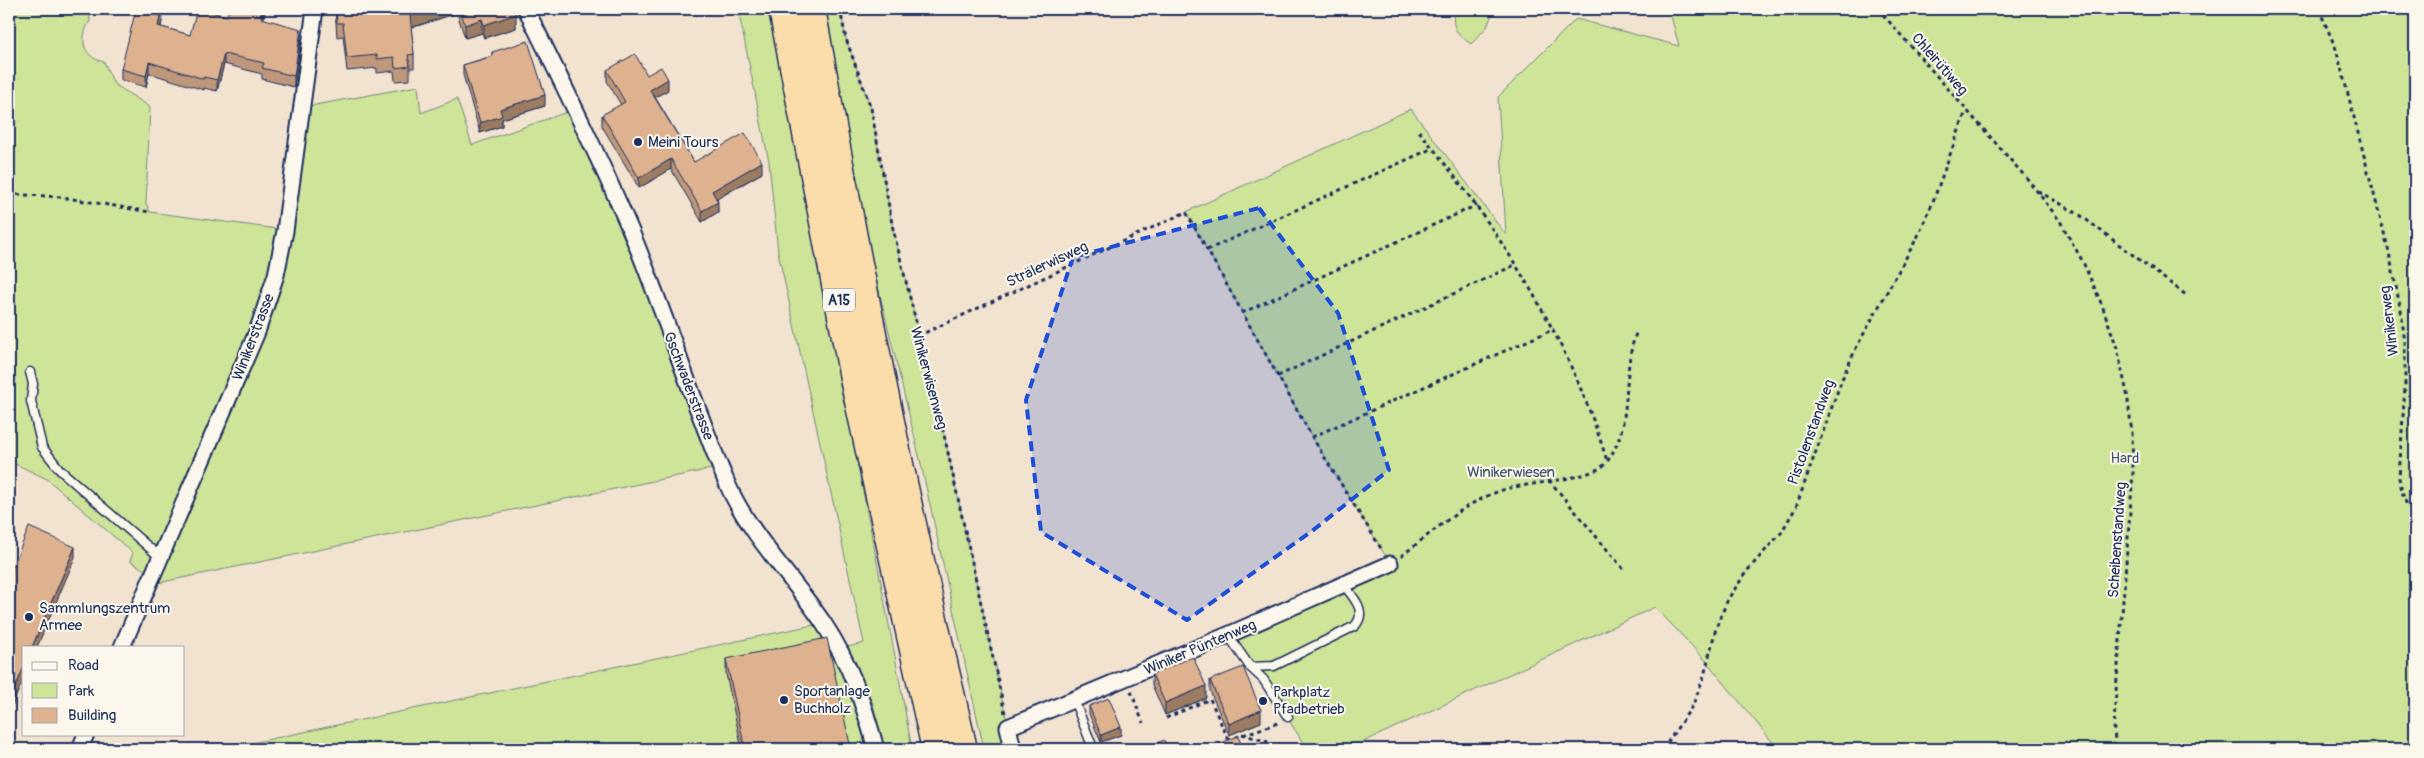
<svg xmlns="http://www.w3.org/2000/svg" width="2424" height="758" font-family="Pangolin,sans-serif">
<style>
.green{fill:#cee499;stroke:#748a7c}
.lines{fill:none;stroke-linecap:round;stroke-linejoin:round}
.service-casing{stroke:#1b2f5e;stroke-width:11}
.minor-casing{stroke:#1b2f5e;stroke-width:19}
.motorway-casing{stroke:#1b2f5e;stroke-width:31}
.path{stroke:#1b2f5e;stroke-width:3;stroke-dasharray:4 4;stroke-linecap:butt}
.service{stroke:#fbf7ec;stroke-width:8}
.minor{stroke:#fbf7ec;stroke-width:15}
.motorway{stroke:#fbddab;stroke-width:28}
.wall{fill:#bf987b;stroke:#1b2f5e}
.shaded-wall{fill:#9b7c64;stroke:#1b2f5e}
.building{fill:#deb18f;stroke:#1b2f5e}
.marked{fill:#1d4ed8;fill-opacity:0.2;stroke:#1d4ed8;stroke-width:4;stroke-dasharray:10 6;stroke-linejoin:round}
.poi-dot{fill:#1b2f5e;stroke:#fbf7ec;stroke-width:2}
.labels{text-anchor:middle;stroke-width:4;stroke-linejoin:round;paint-order:stroke}
.shield{fill:#fbf7ec;stroke:#5e6b89;stroke-width:1}
.shield-label{font-size:14px;font-weight:bold;fill:#1b2f5e}
.street-label{font-size:15px;fill:#1b2f5e;stroke:#fbf7ec}
.poi-label{font-size:15px;fill:#1b2f5e;stroke:#fbf7ec;text-anchor:start}
.park-label{font-size:15px;fill:#3f536a;stroke:#fbf7ec}
</style>
<rect width="100%" height="100%" fill="#f2e2d0"/>
<filter id="ink" filterUnits="userSpaceOnUse"><feTurbulence type="fractalNoise" baseFrequency=".02" numOctaves="2"/><feDisplacementMap in="SourceGraphic" scale="10" xChannelSelector="R" yChannelSelector="G"/><feConvolveMatrix kernelMatrix="1 2 1 2 8 2 1 2 1" color-interpolation-filters="sRGB"/></filter>
<g filter="url(#ink)">
<!-- green -->
<path class="green" d="M 9,9 L 89,9 L 90,21 C 79,38 82,57 104,62 L 114,84 L 150,107 L 146,203 L 150,212 L 285,230 L 303,108 L 310,106 L 418,86 L 421,113 L 457,99 L 472,145 L 576,109 L 721,467 L 148,585 L 153,575 L 130,561 L 133,553 L 47,479 L 9,461 Z
M 738,9 L 770,9 C 813,256 868,502 912,749 L 883,749 L 873,704 L 848,647 L 864,643 L 778,252 L 769,162 Z
M 824,9 L 840,9 L 846,39 L 871,108 L 893,229 L 945,439 L 1013,749 L 984,749 L 921,464 L 865,233 Z
M 1454,9 L 1494,9 L 1487,27 L 1471,44 C 1455,33 1452,28 1454,9 Z
M 1669,9 L 2415,9 L 2415,749 L 1778,749 L 1707,662 L 1655,607 L 1348,749 L 1307,749 L 1263,679 L 1228,635 L 1390,563 L 1312,437 L 1186,212 L 1411,109 L 1506,235 L 1498,97 L 1576,19 L 1679,46 Z
M 823,623 L 860,717 L 866,749 L 223,749 Z"/>
<g class="lines">
<defs>
<path id="service" d="M 30,372 L 33,384 L 31,401 L 42,447 L 60,470 L 160,557
M 1228,635 L 1250,667 L 1263,679 L 1288,717
M 1250,667 L 1274,666 L 1355,626 C 1368,611 1353,597 1343,584
M 1074,700 L 1091,743"/>
<path id="minor" d="M 526,9 C 562,82 598,154 630,229 C 665,312 691,398 726,481 C 749,535 792,576 824,624 C 850,663 864,704 876,749
M 122,647 L 257,332 L 276,275 L 285,231 L 315,9
M 80,749 L 86,734
M 1013,749 L 1008,727 L 1228,635 L 1390,564"/>
<path id="motorway" d="M 783,9 L 855,383 L 936,749
M 811,9 C 854,257 905,504 963,749"/>
</defs>
<!-- service casing -->
<use href="#service" class="service-casing"/>
<!-- minor casing -->
<use href="#minor" class="minor-casing"/>
<!-- motorway casing -->
<use href="#motorway" class="motorway-casing"/>
<!-- path -->
<path class="path" d="M 840,9 L 846,39 L 871,108 L 893,229 L 945,439 L 1005,713
M 1878,9 L 2029,181 L 2060,221 L 2083,262 L 2102,305 L 2117,348 L 2127,393 L 2132,433 L 2133,473 L 2115,704 L 2114,731 L 2116,749
M 2319,9 L 2336,49 L 2343,75 L 2388,248 L 2401,311 L 2405,343 L 2405,386 L 2399,478 L 2404,499 L 2415,519
M 1419,131 C 1500,231 1569,337 1607,461
M 2038,191 L 2080,215 L 2186,295
M 9,194 L 61,197 L 150,212
M 1207,250 L 1433,148
M 1242,313 L 1477,205
M 918,336 L 1186,212 L 1312,437 L 1382,550
M 1278,376 L 1517,264
M 1312,437 L 1554,329
M 1549,480 L 1625,571
M 1401,556 C 1435,531 1468,498 1510,488 C 1533,483 1582,479 1600,468 C 1605,465 1609,459 1612,454 C 1633,418 1621,370 1637,331
M 1131,691 L 1143,723
M 1166,718 L 1210,699 L 1230,743
M 1242,734 L 1268,742
M 1228,740 L 1278,723
M 733,749 L 733,747 L 741,746
M 1663,749 L 1693,705 L 1704,676 L 1716,628 L 1728,599 L 1747,571 L 1781,533 L 1796,507 L 1842,379 L 1857,346 L 1918,236 L 1932,204 L 1966,111"/>
<!-- service -->
<use href="#service" class="service"/>
<!-- minor -->
<use href="#minor" class="minor"/>
<!-- motorway -->
<use href="#motorway" class="motorway"/>
</g>
<!-- wall -->
<path class="wall" d="M 265,9 L 263,19 L 301,39 L 294,87 L 262,79 L 262,74 L 224,64 L 217,91 L 204,88 L 204,90 L 149,73 L 146,87 L 121,80 L 121,69 L 162,21 L 161,27 L 190,35 Z
M 335,9 L 514,9 L 516,28 L 484,38 L 482,33 L 465,38 L 457,13 L 411,28 L 414,54 L 414,68 L 410,68 L 410,80 L 395,81 L 394,71 L 377,73 L 377,68 L 347,71 L 343,36 L 337,37 Z
M 492,52 L 545,106 L 502,119 L 502,126 L 480,133 L 463,75 L 463,65 L 492,56 Z
M 607,70 L 647,75 L 668,90 L 655,97 L 694,162 L 762,173 L 717,199 L 718,212 L 702,222 L 671,169 L 639,188 L 602,126 L 602,115 L 621,105 L 607,81 Z
M 726,659 L 851,749 L 742,749 L 726,674 Z
M 1152,674 L 1206,698 L 1165,715 L 1152,685 Z
M 1210,680 L 1261,722 L 1229,735 L 1210,691 Z
M 1089,706 L 1121,735 L 1101,742 L 1089,714 Z"/>
<!-- shaded-wall -->
<path class="shaded-wall" d="M 263,9 L 265,9 L 265,11 L 261,29 L 261,18 Z
M 428,9 L 457,9 L 457,13 L 410,28 L 410,15 Z
M 162,10 L 162,21 L 158,37 L 158,26 Z
M 516,14 L 516,28 L 484,38 L 484,25 Z
M 482,19 L 482,33 L 465,38 L 465,25 Z
M 301,29 L 301,39 L 294,87 L 294,76 Z
M 224,54 L 224,64 L 217,91 L 217,80 Z
M 149,62 L 149,73 L 146,87 L 146,76 Z
M 668,79 L 668,90 L 650,100 L 650,90 Z
M 545,95 L 545,106 L 502,119 L 502,126 L 480,133 L 480,123 L 500,109 Z
M 671,159 L 671,169 L 639,188 L 639,178 Z
M 762,162 L 762,173 L 712,201 L 712,191 Z
M 718,202 L 718,212 L 702,222 L 702,211 Z
M 75,547 L 75,558 L 37,647 L 32,647 Z
M 24,667 L 24,678 L 9,713 L 9,702 Z
M 1206,686 L 1206,698 L 1165,715 L 1165,703 Z
M 1261,710 L 1261,722 L 1229,735 L 1229,724 Z
M 1121,727 L 1121,735 L 1101,742 L 1101,735 Z"/>
<!-- building -->
<path class="building" d="M 136,9 L 157,9 L 162,10 L 158,26 L 190,35 L 197,9 L 227,16 L 229,9 L 263,9 L 261,18 L 301,29 L 294,76 L 262,68 L 264,63 L 224,54 L 217,80 L 204,77 L 204,79 L 149,62 L 146,76 L 121,69 Z
M 336,9 L 428,9 L 410,15 L 414,54 L 408,55 L 410,66 L 395,68 L 394,57 L 377,59 L 377,55 L 347,58 L 343,23 L 337,23 Z
M 460,9 L 514,9 L 516,14 L 484,25 L 482,19 L 465,25 Z
M 528,41 L 545,95 L 500,109 L 502,116 L 480,123 L 463,65 L 493,56 L 492,52 Z
M 635,54 L 647,75 L 661,67 L 668,79 L 650,90 L 694,162 L 745,133 L 762,162 L 712,191 L 718,202 L 702,211 L 671,159 L 639,178 L 602,115 L 625,102 L 607,70 Z
M 29,527 L 75,547 L 32,647 L 24,647 L 24,667 L 9,702 L 9,576 Z
M 827,638 L 851,749 L 745,749 L 726,659 Z
M 1193,657 L 1206,686 L 1165,703 L 1152,674 Z
M 1243,667 L 1261,710 L 1229,724 L 1210,680 Z
M 1109,698 L 1121,727 L 1101,735 L 1089,706 Z
M 1238,736 L 1243,749 L 1207,749 Z
M 1164,740 L 1168,749 L 1144,749 Z"/>
</g>
<!-- marked area -->
<path class="marked" d="M 1259,208 L 1338,313 L 1389,470 L 1312,531 L 1187,620 L 1041,532 L 1026,400 L 1073,257 Z"/>
<!-- markers -->
<g class="poi-dot">
<circle cx="638" cy="142" r="5"/>
<circle cx="29" cy="617" r="5"/>
<circle cx="784" cy="700" r="5"/>
<circle cx="1263" cy="701" r="5"/>
</g>
<g class="labels">
<!-- shield labels -->
<rect class="shield" x="823" y="288.5" width="32" height="23" rx="4"/>
<g class="shield-label">
<text x="839" y="305">A15</text>
</g>
<!-- street labels -->
<g class="street-label">
<text transform="translate(1940 64) rotate(49)" y="5">Chleirütiweg</text>
<text transform="translate(1047 264) rotate(-25)" y="5">Strälerwisweg</text>
<text transform="translate(2389 321) rotate(-97)" y="5">Winikerweg</text>
<text transform="translate(253 337) rotate(-69)" y="5">Winikerstrasse</text>
<text transform="translate(929 378) rotate(75)" y="5">Winikerwisenweg</text>
<text transform="translate(689 386) rotate(69)" y="5">Gschwaderstrasse</text>
<text transform="translate(1811 432) rotate(-70)" y="5">Pistolenstandweg</text>
<text transform="translate(2117 540) rotate(-86)" y="5">Scheibenstandweg</text>
<text transform="translate(1200 647) rotate(-23)" y="5">Winiker Püntenweg</text>
</g>
<!-- poi labels -->
<g class="poi-label">
<text x="648" y="147">Meini Tours</text>
<text x="39" y="613">Sammlungszentrum<tspan x="39" dy="17">Armee</tspan></text>
<text x="794" y="696">Sportanlage<tspan x="794" dy="17">Buchholz</tspan></text>
<text x="1273" y="697">Parkplatz<tspan x="1273" dy="17">Pfadbetrieb</tspan></text>
</g>
<!-- park labels -->
<g class="park-label">
<text x="2125" y="463">Hard</text>
<text x="1511" y="477">Winikerwiesen</text>
</g>
</g>
<!-- margin -->
<rect width="2424" height="758" fill="none" stroke="#fbf7ec" stroke-width="30"/>
<rect x="15" y="15" width="2394" height="728" fill="none" stroke="#1b2f5e" stroke-width="2" filter="url(#ink)"/>
<!-- legend -->
<rect x="22" y="646" width="162" height="90" fill="#fbf7ec" stroke="#a1a7b3"/>
<rect x="32" y="662" width="25" height="8" fill="#fbf7ec" stroke="#a1a7b3"/>
<text x="68" y="670" font-size="15" fill="#1b2f5e">Road</text>
<rect x="32" y="683" width="25" height="15" fill="#cee499" stroke="#a1a7b3"/>
<text x="68" y="696" font-size="15" fill="#1b2f5e">Park</text>
<rect x="32" y="708" width="25" height="15" fill="#deb18f" stroke="#a1a7b3"/>
<text x="68" y="720" font-size="15" fill="#1b2f5e">Building</text>
</svg>
